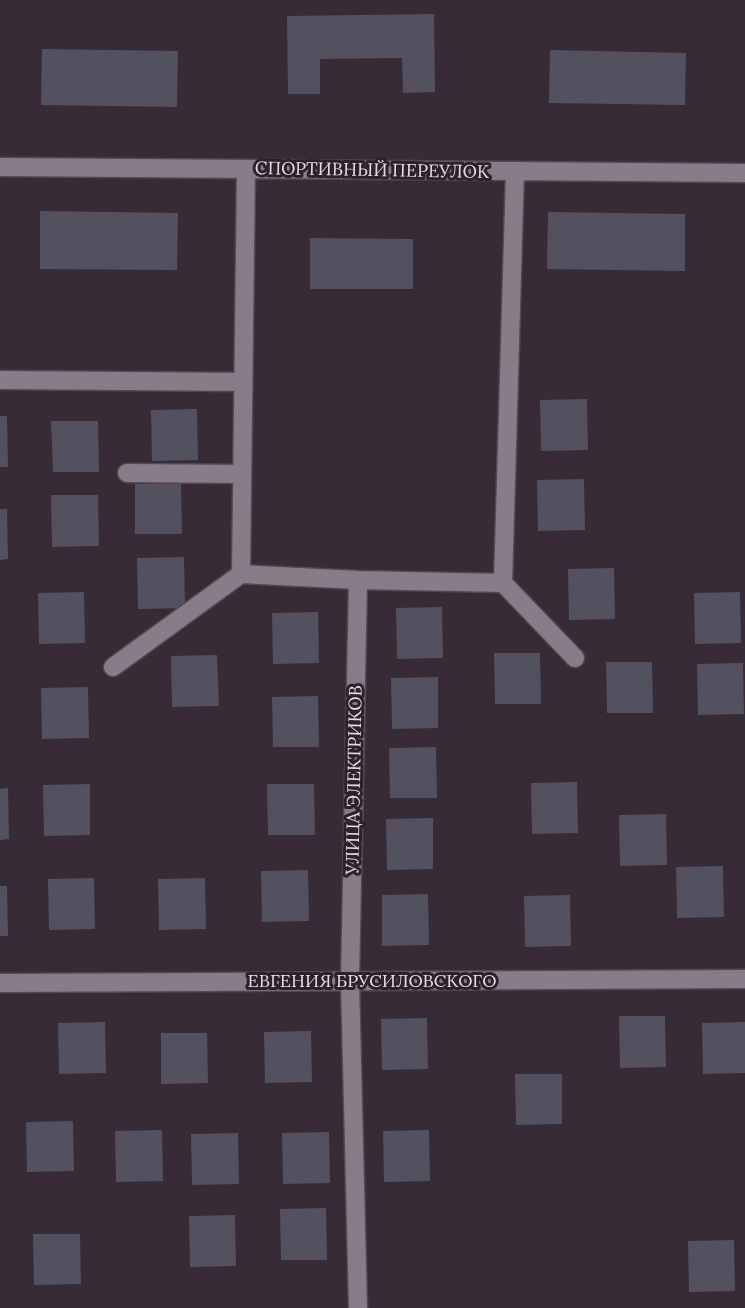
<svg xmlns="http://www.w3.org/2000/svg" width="745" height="1308" font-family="Lora,serif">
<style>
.building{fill:#535060}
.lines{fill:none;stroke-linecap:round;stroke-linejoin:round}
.minor-casing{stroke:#524851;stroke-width:21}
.tertiary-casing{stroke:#524851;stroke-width:21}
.minor{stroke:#897b88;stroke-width:18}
.tertiary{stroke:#897b88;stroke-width:18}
.labels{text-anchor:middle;stroke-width:6;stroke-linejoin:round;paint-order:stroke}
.street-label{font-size:18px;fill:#e5dde4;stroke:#2c212c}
</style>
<rect width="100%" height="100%" fill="#372b36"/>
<!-- building -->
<path class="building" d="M 434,14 L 435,92 L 403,93 L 402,58 L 320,59 L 320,94 L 288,94 L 287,16 Z
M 42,49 L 178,51 L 177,107 L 41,105 Z
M 550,50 L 686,53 L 685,105 L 549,103 Z
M 40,211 L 178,213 L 177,270 L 40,269 Z
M 548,212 L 685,214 L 685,271 L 547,269 Z
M 310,238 L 413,239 L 413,289 L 310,289 Z
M 587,399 L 588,450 L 541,451 L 540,400 Z
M 197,409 L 198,460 L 152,461 L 151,410 Z
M 0,416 L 7,416 L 8,467 L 0,467 Z
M 51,421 L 98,421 L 99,472 L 53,472 Z
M 584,479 L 585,530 L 538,531 L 537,480 Z
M 181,483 L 182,534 L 135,534 L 135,484 Z
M 51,495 L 98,495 L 99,546 L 52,547 Z
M 0,509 L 7,509 L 8,559 L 0,560 Z
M 184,557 L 185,608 L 138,609 L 137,558 Z
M 614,568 L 615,619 L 569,620 L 568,569 Z
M 84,592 L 85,643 L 39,644 L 38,593 Z
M 740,592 L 741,643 L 695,644 L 694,593 Z
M 442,607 L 443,658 L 397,659 L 396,608 Z
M 318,612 L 319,663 L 273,664 L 272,613 Z
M 494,653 L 540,653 L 541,704 L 495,704 Z
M 217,655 L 219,706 L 172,707 L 171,656 Z
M 606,662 L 652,662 L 653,713 L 607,713 Z
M 743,663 L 744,714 L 698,715 L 697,664 Z
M 438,677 L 438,728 L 392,729 L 391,678 Z
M 88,687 L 89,738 L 42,739 L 41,688 Z
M 318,696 L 319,747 L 273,747 L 272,697 Z
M 436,747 L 437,798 L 390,798 L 389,748 Z
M 577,782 L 578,833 L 532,834 L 531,783 Z
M 90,784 L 90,835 L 44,836 L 43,785 Z
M 267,784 L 314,784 L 315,835 L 268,835 Z
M 8,788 L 9,839 L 0,840 L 0,789 Z
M 666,814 L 667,865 L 620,866 L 619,815 Z
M 433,818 L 433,869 L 387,870 L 386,819 Z
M 723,866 L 724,917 L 677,918 L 676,867 Z
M 308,870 L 309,921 L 262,922 L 261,871 Z
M 94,878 L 95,929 L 49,930 L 48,879 Z
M 205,878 L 206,929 L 159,930 L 158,879 Z
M 0,886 L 7,886 L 8,936 L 0,936 Z
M 428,894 L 429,945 L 382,946 L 382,895 Z
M 570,895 L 571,946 L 525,947 L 524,896 Z
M 619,1016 L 665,1016 L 666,1067 L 620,1068 Z
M 427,1018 L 428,1069 L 382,1070 L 381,1019 Z
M 105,1022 L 106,1073 L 59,1074 L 58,1023 Z
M 745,1022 L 745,1073 L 703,1074 L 702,1023 Z
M 311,1031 L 312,1082 L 265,1083 L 264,1032 Z
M 161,1033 L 207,1033 L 208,1083 L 161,1084 Z
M 515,1074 L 562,1074 L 562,1124 L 516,1125 Z
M 73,1121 L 74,1171 L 27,1172 L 26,1122 Z
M 162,1130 L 163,1181 L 116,1182 L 115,1131 Z
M 429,1130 L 430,1181 L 384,1182 L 383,1131 Z
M 329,1132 L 330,1183 L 283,1184 L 282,1133 Z
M 238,1133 L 239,1184 L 192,1185 L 191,1134 Z
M 326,1208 L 327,1260 L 281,1260 L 280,1209 Z
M 235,1215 L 236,1266 L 190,1267 L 189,1216 Z
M 33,1234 L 80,1234 L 81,1284 L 34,1285 Z
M 734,1240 L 735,1291 L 689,1292 L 688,1241 Z"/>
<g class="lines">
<defs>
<path id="minor" d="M 0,167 L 745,173
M 0,380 L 243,382
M 127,473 L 242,474
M 241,574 L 246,169
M 503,583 L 515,171
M 113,667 L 241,574 L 358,580 L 503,583 L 575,658
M 358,1308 L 350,981 L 358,580"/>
<path id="tertiary" d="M 0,983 L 745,979"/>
</defs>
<!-- minor casing -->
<use href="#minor" class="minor-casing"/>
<!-- tertiary casing -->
<use href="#tertiary" class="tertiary-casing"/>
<!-- minor -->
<use href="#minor" class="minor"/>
<!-- tertiary -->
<use href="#tertiary" class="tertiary"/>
</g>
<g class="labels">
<!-- street labels -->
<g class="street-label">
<text transform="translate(372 170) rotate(1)" y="6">СПОРТИВНЫЙ ПЕРЕУЛОК</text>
<text transform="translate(354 780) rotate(-89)" y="6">УЛИЦА ЭЛЕКТРИКОВ</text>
<text x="372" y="987">ЕВГЕНИЯ БРУСИЛОВСКОГО</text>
</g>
</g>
</svg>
